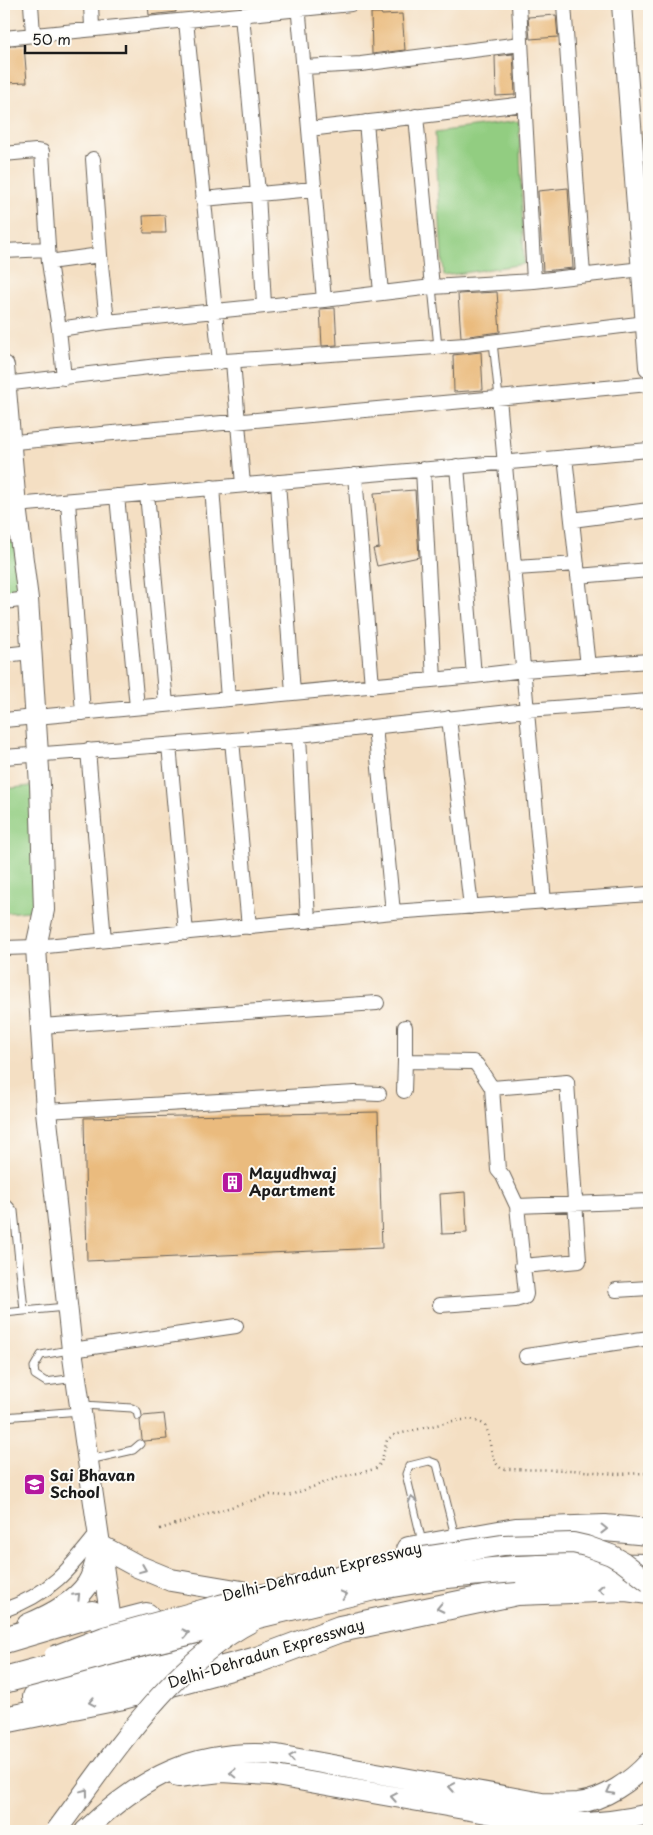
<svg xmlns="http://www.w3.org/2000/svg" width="653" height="1835" font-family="'Playpen Sans',sans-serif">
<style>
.green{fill:#92cd81;stroke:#57744e}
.building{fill:#eabb7e}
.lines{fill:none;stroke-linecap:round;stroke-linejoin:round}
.lane-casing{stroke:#686056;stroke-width:9}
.street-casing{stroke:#686056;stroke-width:16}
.secondary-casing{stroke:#686056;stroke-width:22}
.primary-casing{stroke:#686056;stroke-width:24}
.highway-casing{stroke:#686056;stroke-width:28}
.path{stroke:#686056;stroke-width:2.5;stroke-dasharray:1 4;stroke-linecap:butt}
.lane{stroke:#fff;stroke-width:7}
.street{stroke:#fff;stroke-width:14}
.secondary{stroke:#fff;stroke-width:20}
.primary{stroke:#fff;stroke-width:22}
.highway{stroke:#fff;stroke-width:26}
.secondary-bridge-casing{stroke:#686056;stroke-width:22;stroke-linecap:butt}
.highway-bridge-casing{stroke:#686056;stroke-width:28;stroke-linecap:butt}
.secondary-bridge{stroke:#fff;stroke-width:20}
.highway-bridge{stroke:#fff;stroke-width:26}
.oneway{stroke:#999}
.labels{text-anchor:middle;stroke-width:4;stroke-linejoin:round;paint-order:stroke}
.poi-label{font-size:15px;font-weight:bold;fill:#1c1c1c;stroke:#fdfcf7;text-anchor:start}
.street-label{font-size:15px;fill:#1c1c1c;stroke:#fdfcf7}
</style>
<rect width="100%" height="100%" fill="#fdfcf7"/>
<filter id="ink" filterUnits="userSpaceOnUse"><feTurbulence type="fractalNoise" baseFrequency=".02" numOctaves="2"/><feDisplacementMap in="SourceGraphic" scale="10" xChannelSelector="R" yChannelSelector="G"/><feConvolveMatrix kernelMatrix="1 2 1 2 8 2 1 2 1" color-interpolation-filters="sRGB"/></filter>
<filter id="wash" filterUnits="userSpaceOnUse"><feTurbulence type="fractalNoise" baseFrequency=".0096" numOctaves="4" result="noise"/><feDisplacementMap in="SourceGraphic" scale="20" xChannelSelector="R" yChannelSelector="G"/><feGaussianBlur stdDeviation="1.12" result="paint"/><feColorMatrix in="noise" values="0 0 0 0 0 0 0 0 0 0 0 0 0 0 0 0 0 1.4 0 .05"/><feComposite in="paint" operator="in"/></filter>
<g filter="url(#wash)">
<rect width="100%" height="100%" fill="#f4dfc3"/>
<!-- green -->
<path class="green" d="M 519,121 L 524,264 L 443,276 L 435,132 Z
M 16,541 L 21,600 L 4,602 L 4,542 Z
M 39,785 L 43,910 L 4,913 L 4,789 Z"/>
<g id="blocks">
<!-- building -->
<path class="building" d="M 148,4 L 175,4 L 176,12 L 149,15 Z
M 371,13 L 381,13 L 382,15 L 402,14 L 405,50 L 372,54 Z
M 556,15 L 558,37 L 530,39 L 528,17 Z
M 24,45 L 27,82 L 6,83 L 4,47 Z
M 513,54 L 515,95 L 496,96 L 495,56 Z
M 568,188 L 573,268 L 543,271 L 538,191 Z
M 165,215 L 166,233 L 144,233 L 143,216 Z
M 497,292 L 500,332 L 461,337 L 458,294 Z
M 335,308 L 337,345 L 322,346 L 320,309 Z
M 481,352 L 483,390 L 454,392 L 453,355 Z
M 415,490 L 419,557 L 377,566 L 373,549 L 379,548 L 374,493 Z
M 378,1112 L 382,1248 L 87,1261 L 84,1118 Z
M 465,1192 L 467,1233 L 442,1234 L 440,1194 Z
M 164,1414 L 167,1439 L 144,1441 L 142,1439 L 140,1421 L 143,1416 Z"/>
</g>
</g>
<g filter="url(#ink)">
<use href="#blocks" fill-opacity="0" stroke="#686056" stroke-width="1"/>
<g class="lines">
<defs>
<path id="lane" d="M 432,287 L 438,347
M 493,342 L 499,398
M 4,1205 L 9,1205 L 14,1211 L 24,1310
M 4,1313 L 65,1307
M 69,1350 L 41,1355 L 34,1367 L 35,1375 L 46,1382 L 75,1378
M 83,1405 L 132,1408 L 137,1411 L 138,1416
M 4,1417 L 80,1411
M 89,1460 L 133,1450 L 140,1444
M 422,1542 L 406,1474 L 409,1466 L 429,1461 L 437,1464 L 455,1536"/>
<path id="street" d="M 31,4 L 33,34
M 91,4 L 92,28
M 298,4 L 324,300
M 519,4 L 534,281
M 564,4 L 583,275
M 242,15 L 258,193 L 264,305
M 186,21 L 220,362
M 4,38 L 351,4
M 304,67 L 361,64 L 521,44
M 416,116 L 432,287
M 366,122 L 381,293
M 309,129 L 525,104
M 4,154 L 36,151 L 42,152 L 49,262
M 93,159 L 100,255
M 203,199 L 313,189
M 4,251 L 48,249
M 59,329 L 49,262 L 100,255 L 107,322
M 233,361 L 243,485
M 64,378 L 59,329 L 107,322 L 324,300 L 432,287 L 534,281 L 642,269
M 4,384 L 166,365 L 466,345 L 646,323
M 499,398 L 544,902
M 4,443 L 649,384
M 565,457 L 588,666
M 457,466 L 474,676
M 423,469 L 434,680
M 355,475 L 372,686
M 278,482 L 293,693
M 212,487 L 228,699
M 147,493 L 166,704
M 117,496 L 137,707
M 68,501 L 83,713
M 4,506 L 649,450
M 572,520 L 649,510
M 516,568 L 577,564
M 578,576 L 649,570
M 4,602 L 28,599
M 4,655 L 31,652
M 449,718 L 471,907
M 4,720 L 474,676 L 524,670 L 649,661
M 375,727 L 393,912
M 299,735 L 308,921
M 232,740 L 249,927
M 169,745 L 186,933
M 88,750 L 104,940
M 4,757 L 299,735 L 527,710 L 649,701
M 4,948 L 36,947 L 393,912 L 649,894
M 41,1026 L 377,1003
M 405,1027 L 405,1061
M 404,1091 L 405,1061 L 473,1062 L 477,1065 L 492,1088
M 46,1111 L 355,1093 L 379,1094
M 517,1206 L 649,1201
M 616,1290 L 649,1288
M 440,1305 L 515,1300 L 525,1297 L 526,1294 L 517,1206 L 503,1176 L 498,1170 L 492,1088 L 567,1082 L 579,1261 L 522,1266
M 72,1350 L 236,1326
M 526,1356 L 649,1338
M 4,1610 C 50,1594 69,1570 98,1533"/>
<path id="secondary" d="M 622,4 L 649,367
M 4,366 L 16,506 L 28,599 L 40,785 L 44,910 L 36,947 L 46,1111 L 72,1350 L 113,1635
M 178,1777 L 221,1772 L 270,1775 L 539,1822 C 577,1825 613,1823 649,1814
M 85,1831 C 141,1777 197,1748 277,1755 L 542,1803 C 554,1803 566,1804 578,1803 C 604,1800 632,1781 649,1762"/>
<path id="primary" d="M 28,1625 C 50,1616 74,1604 88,1584 C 95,1573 97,1559 100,1546 L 137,1566 L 171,1580 L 242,1592"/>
<path id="highway" d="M 409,1550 L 516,1531 L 605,1528 L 649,1532
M 515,1569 L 579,1566 L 649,1567
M 4,1640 L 92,1614 L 111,1625 L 146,1616
M 36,1697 L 207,1655
M 4,1720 L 123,1696 L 257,1660 L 340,1629 L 517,1592 L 626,1588 L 649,1591"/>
</defs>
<!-- lane casing -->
<use href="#lane" class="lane-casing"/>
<!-- street casing -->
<use href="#street" class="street-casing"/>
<!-- secondary casing -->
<use href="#secondary" class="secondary-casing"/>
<!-- primary casing -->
<use href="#primary" class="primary-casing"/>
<!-- highway casing -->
<use href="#highway" class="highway-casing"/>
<!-- path -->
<path class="path" d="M 160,1529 L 270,1495 L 288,1496 L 337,1478 L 375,1469 L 381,1463 L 387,1440 L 394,1435 L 453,1421 L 471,1419 L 484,1424 C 493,1437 487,1459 502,1469 L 573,1470 L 616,1474 L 649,1473"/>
<!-- lane -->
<use href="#lane" class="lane"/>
<!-- street -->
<use href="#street" class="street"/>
<!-- secondary -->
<use href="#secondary" class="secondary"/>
<!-- primary -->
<use href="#primary" class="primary"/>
<!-- highway -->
<use href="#highway" class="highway"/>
<defs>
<path id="secondary-bridge" d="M 54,1656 L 104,1637 L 220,1605 L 404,1560 L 503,1545 L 573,1543 L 586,1546 L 611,1555 L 623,1562 L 649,1582
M 56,1831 C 110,1759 170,1663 253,1621"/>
<path id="highway-bridge" d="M 4,1680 L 146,1642 L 374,1587 L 447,1575 L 515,1569"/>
</defs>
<!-- secondary-bridge casing -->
<use href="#secondary-bridge" class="secondary-bridge-casing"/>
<!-- highway-bridge casing -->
<use href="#highway-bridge" class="highway-bridge-casing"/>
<!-- secondary-bridge -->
<use href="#secondary-bridge" class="secondary-bridge"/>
<!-- highway-bridge -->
<use href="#highway-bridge" class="highway-bridge"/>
</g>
<!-- one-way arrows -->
<defs><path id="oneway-chevron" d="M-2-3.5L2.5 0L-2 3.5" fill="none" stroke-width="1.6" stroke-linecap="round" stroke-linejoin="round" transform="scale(1.25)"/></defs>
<g class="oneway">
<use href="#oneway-chevron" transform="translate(412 1500) rotate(-103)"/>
<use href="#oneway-chevron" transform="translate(604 1529) rotate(1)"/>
<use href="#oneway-chevron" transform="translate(143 1569) rotate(22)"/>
<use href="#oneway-chevron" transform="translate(601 1589) rotate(178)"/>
<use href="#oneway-chevron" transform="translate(344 1595) rotate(-14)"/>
<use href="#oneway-chevron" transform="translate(77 1596) rotate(-46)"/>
<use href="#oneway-chevron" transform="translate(440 1608) rotate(168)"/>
<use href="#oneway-chevron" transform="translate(186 1633) rotate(-13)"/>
<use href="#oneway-chevron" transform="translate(92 1702) rotate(169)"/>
<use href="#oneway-chevron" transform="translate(292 1757) rotate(-169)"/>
<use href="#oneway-chevron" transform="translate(233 1773) rotate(-179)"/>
<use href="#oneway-chevron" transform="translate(452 1787) rotate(-170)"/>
<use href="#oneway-chevron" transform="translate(610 1791) rotate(153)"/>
<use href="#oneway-chevron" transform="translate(85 1792) rotate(-53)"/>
<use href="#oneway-chevron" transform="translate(394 1797) rotate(-170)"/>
</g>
</g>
<!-- icons -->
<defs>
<symbol id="building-square" viewBox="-11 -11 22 22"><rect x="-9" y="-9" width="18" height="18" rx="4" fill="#b5179e" stroke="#fdfcf7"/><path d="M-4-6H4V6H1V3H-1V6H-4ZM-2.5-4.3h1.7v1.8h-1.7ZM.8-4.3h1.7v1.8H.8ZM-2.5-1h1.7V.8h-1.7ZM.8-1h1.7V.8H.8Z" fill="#fff"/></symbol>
<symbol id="school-square" viewBox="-11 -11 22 22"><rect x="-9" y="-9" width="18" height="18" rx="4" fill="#b5179e" stroke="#fdfcf7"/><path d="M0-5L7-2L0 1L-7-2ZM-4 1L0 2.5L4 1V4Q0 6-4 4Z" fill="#fff"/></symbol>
</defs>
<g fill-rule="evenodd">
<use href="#building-square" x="220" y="1170" width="25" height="25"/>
<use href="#school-square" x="22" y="1472" width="25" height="25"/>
</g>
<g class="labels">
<!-- poi labels -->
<g class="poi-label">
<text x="249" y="1179">Mayudhwaj<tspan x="249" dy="17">Apartment</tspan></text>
<text x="50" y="1481">Sai Bhavan<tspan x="50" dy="17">School</tspan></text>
</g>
<!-- street labels -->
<g class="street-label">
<text transform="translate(322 1572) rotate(-14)" y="5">Delhi–Dehradun Expressway</text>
<text transform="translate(266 1654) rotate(-17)" y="5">Delhi-Dehradun Expressway</text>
</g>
</g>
<!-- margin -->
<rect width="653" height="1835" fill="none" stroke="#fdfcf7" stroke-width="20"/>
<!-- scale -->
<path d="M25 45v8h101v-8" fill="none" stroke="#1c1c1c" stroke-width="2.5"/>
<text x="32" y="45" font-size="15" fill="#1c1c1c" stroke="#fdfcf7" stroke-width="4" paint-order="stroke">50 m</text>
</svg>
